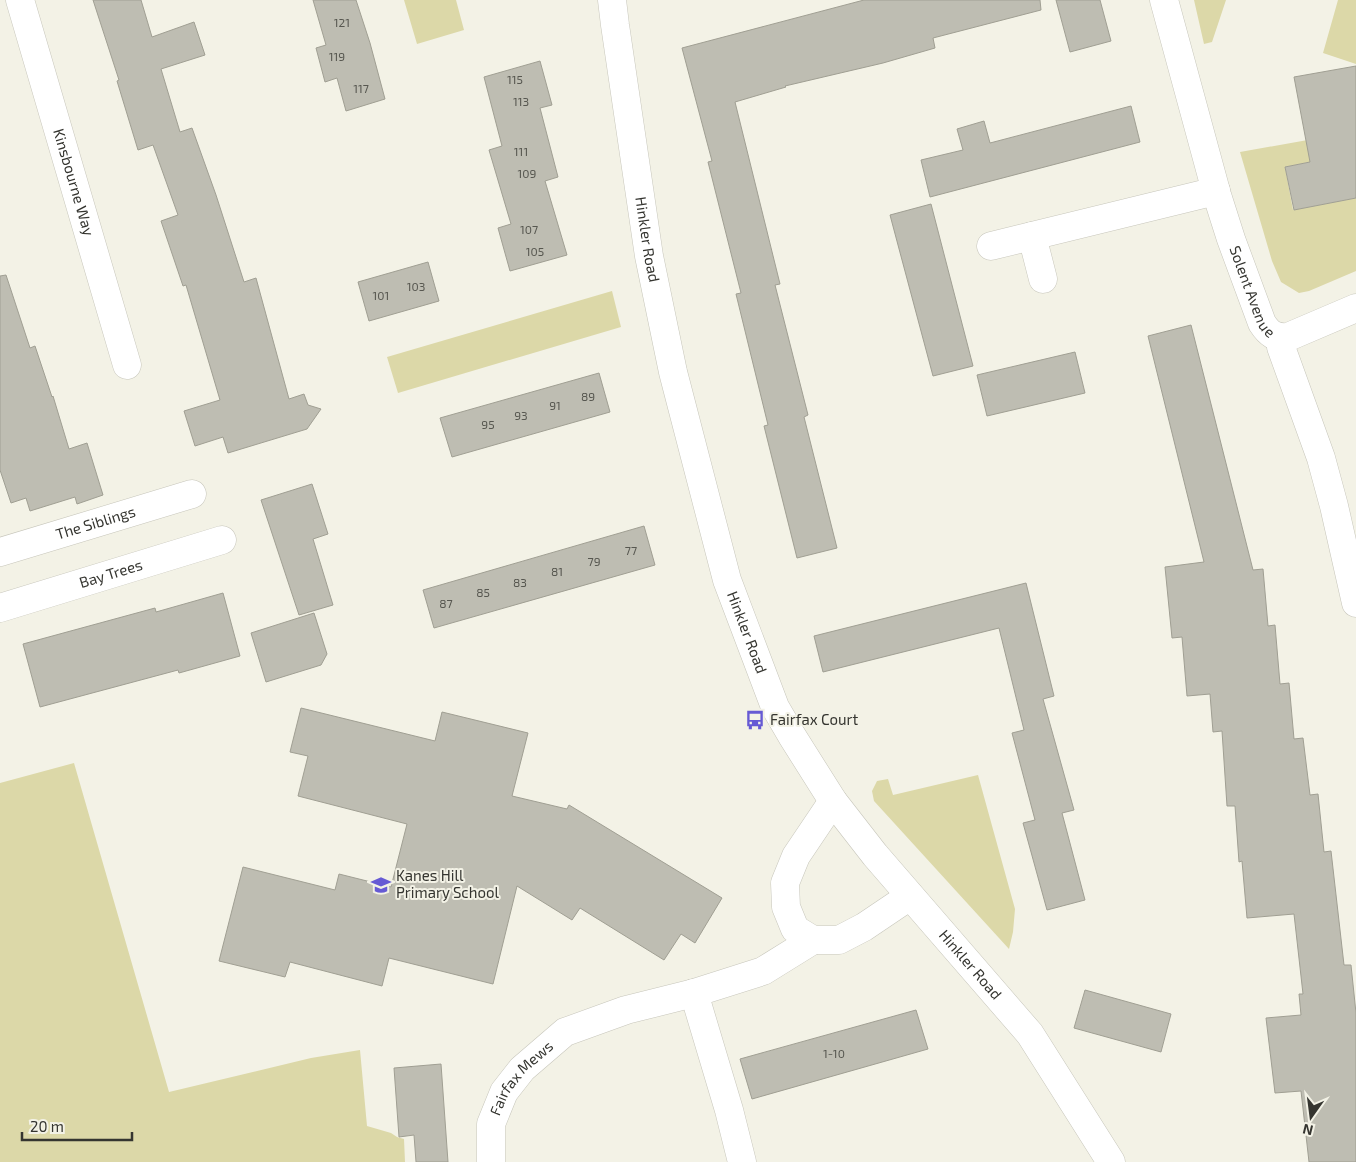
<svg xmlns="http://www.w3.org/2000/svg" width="1356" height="1162" font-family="'Exo 2',sans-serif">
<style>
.green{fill:#dcd8a8}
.building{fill:#bebdb2;stroke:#a09f93}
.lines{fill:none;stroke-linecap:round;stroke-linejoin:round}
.minor-casing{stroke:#c7c6bb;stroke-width:29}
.minor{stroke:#fff;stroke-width:28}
.labels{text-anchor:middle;stroke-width:4;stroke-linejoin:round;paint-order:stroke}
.number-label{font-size:12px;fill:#575750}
.street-label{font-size:15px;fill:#353530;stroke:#f3f2e6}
.poi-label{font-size:15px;fill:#353530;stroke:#f3f2e6;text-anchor:start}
</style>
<rect width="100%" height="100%" fill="#f3f2e6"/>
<!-- green -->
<path class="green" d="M 404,0 L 456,0 L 464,30 L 417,44 Z
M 1194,0 L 1226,0 L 1212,42 L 1204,44 Z
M 1338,0 L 1356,0 L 1356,64 L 1323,53 Z
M 1330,136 L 1334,157 L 1285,167 L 1293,210 L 1356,198 L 1356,271 L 1309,291 L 1299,293 L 1281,282 L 1272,261 L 1240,152 Z
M 612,291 L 621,327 L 398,393 L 387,357 Z
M 74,763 L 169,1092 L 311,1058 L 360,1050 L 367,1126 L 391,1133 L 397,1137 L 404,1139 L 405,1162 L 0,1162 L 0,783 Z
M 978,775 L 1015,909 L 1013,932 L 1009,949 L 874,801 L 872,791 L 877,781 L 888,779 L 893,795 Z"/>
<!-- building -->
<path class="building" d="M 93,0 L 141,0 L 152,37 L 194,22 L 205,55 L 161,69 L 180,132 L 192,128 L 216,195 L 244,282 L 256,278 L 289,399 L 304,394 L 308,405 L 321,409 L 307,429 L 228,453 L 223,437 L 195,446 L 184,411 L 220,400 L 186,285 L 183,286 L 161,221 L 178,215 L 153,145 L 138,150 L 117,81 L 119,80 Z
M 313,0 L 356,0 L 370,43 L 385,99 L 346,111 L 337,78 L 325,82 L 316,48 L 326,45 Z
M 864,0 L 1040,0 L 1041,10 L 933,38 L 935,48 L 883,63 L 785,86 L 786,87 L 735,102 L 780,284 L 775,285 L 808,415 L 804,417 L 837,548 L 797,558 L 764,426 L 768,425 L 736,294 L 741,293 L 708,162 L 712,161 L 682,48 Z
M 1056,0 L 1100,0 L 1111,41 L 1070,52 Z
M 540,61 L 552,105 L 540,108 L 558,177 L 545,181 L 567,255 L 510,271 L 498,228 L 511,224 L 489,150 L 502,146 L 484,77 Z
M 1356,66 L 1356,198 L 1294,210 L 1285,167 L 1310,162 L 1294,77 Z
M 1131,106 L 1140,142 L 930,197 L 921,160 L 963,150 L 957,129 L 984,121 L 990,143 Z
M 931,204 L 973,366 L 933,376 L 890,215 Z
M 428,262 L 439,301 L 369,321 L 358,282 Z
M 6,275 L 30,348 L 35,346 L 52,397 L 53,396 L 69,449 L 87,443 L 103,495 L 77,504 L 75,497 L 30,511 L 26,498 L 11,503 L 0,470 L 0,276 Z
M 1191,325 L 1253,570 L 1263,569 L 1268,626 L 1275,625 L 1280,684 L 1289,683 L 1294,739 L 1303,738 L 1310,795 L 1318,794 L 1324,852 L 1331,851 L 1344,965 L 1351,965 L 1356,1013 L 1356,1162 L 1309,1162 L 1301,1091 L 1275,1093 L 1266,1018 L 1301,1015 L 1299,994 L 1303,994 L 1294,914 L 1247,918 L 1242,861 L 1239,862 L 1235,806 L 1227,806 L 1222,731 L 1213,732 L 1210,694 L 1187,696 L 1182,637 L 1172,638 L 1165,567 L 1204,562 L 1148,336 Z
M 1075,352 L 1085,393 L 987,416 L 977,375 Z
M 599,373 L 610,412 L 452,457 L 440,418 Z
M 312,484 L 328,534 L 313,539 L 333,605 L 299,615 L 261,500 Z
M 644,526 L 655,565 L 434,628 L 423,590 Z
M 1026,583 L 1054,696 L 1043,699 L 1074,810 L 1062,813 L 1085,900 L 1047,910 L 1023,823 L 1035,820 L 1012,733 L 1024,730 L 999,628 L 823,672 L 814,636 Z
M 223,593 L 240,656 L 179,673 L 178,670 L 40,707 L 23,644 L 155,608 L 156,612 Z
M 314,613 L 327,654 L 321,665 L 266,682 L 251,633 Z
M 301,708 L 435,741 L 442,712 L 528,733 L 512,796 L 567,809 L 569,805 L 722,898 L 695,943 L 681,934 L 664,960 L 580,908 L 572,920 L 517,886 L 493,984 L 389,958 L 382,986 L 290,962 L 285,977 L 219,961 L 243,867 L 335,890 L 339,874 L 391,887 L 407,824 L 298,796 L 308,756 L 290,752 Z
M 1085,990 L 1171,1014 L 1161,1052 L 1074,1028 Z
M 916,1010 L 928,1049 L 752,1099 L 740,1059 Z
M 441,1064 L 448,1162 L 416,1162 L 414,1135 L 399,1137 L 394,1068 Z"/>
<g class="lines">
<defs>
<g id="minor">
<path id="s1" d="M 20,0 L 127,365"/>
<path id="s2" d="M 612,0 L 615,25 L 649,256 L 673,372 L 727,580 L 775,707 L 792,736 L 833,801 L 875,855 L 1030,1034 L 1111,1162"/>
<path id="s3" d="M 1164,0 L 1217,195 L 1231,239 L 1262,323 C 1269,334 1275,338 1288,337 L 1356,308"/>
<path d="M 1032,236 L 1043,279"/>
<path d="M 991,246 L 1216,191"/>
<path d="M 1282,338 L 1281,347 L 1321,458 L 1334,506 L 1356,603"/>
<path id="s4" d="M 0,552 L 192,494"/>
<path id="s5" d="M 0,608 L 222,540"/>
<path d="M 833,801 L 796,856 L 785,883 L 786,907 L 795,929 L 813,940 L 839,940 L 864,927 L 910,896"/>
<path d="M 694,993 L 729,1110 L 742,1162"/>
<path id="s6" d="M 491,1162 L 491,1124 L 504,1092 L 522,1069 L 565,1032 L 626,1010 L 694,993 L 763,971 L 813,940"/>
</g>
</defs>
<!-- minor casing -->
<use href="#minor" class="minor-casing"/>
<!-- minor -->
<use href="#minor" class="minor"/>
</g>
<!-- icons -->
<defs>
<symbol id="bus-bare" viewBox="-9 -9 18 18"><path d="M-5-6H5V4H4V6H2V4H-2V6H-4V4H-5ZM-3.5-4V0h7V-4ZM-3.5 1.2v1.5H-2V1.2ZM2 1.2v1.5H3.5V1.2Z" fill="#665ad4" stroke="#f3f2e6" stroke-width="2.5" paint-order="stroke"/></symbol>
<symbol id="school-bare" viewBox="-9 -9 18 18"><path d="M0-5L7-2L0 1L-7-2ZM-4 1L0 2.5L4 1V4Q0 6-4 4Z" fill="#665ad4" stroke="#f3f2e6" stroke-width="2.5" paint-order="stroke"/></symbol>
</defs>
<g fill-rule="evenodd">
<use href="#bus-bare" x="741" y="706" width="28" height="28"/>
<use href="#school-bare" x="367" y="871" width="28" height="28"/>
</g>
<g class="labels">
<!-- number labels -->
<g class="number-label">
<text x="342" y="27">121</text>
<text x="337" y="61">119</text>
<text x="515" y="84">115</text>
<text x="361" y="93">117</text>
<text x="521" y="106">113</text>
<text x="521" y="156">111</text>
<text x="527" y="178">109</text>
<text x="529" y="234">107</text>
<text x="535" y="256">105</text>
<text x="416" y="291">103</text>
<text x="381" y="300">101</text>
<text x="588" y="401">89</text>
<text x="555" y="410">91</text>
<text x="521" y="420">93</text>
<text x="488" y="429">95</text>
<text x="631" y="555">77</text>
<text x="594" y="566">79</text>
<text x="557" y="576">81</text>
<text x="520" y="587">83</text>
<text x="483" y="597">85</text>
<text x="446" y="608">87</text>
<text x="834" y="1058">1-10</text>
</g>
<!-- street labels -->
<g class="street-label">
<text dy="5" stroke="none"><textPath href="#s1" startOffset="190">Kinsbourne Way</textPath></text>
<text dy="5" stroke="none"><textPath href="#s2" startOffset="242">Hinkler Road</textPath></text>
<text dy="5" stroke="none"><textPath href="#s3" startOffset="305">Solent Avenue</textPath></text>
<text dy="5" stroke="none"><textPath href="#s4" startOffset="100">The Siblings</textPath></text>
<text dy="5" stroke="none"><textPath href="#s5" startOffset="116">Bay Trees</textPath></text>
<text dy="5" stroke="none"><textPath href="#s2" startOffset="648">Hinkler Road</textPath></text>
<text dy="5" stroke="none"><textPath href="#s2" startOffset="1052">Hinkler Road</textPath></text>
<text dy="5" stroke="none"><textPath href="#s6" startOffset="94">Fairfax Mews</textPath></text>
</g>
<!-- poi labels -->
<g class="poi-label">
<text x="770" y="725">Fairfax Court</text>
<text x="396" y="881">Kanes Hill<tspan x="396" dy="17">Primary School</tspan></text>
</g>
</g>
<!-- north arrow -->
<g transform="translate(1311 1117) rotate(194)" stroke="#f3f2e6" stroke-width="4" paint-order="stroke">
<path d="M0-4L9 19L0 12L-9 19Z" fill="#353530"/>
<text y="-8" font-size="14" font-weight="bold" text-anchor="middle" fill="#353530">N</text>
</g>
<!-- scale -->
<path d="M22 1132v8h110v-8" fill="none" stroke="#353530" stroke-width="2.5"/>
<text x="30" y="1132" font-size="15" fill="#353530" stroke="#f3f2e6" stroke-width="4" paint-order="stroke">20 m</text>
</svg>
